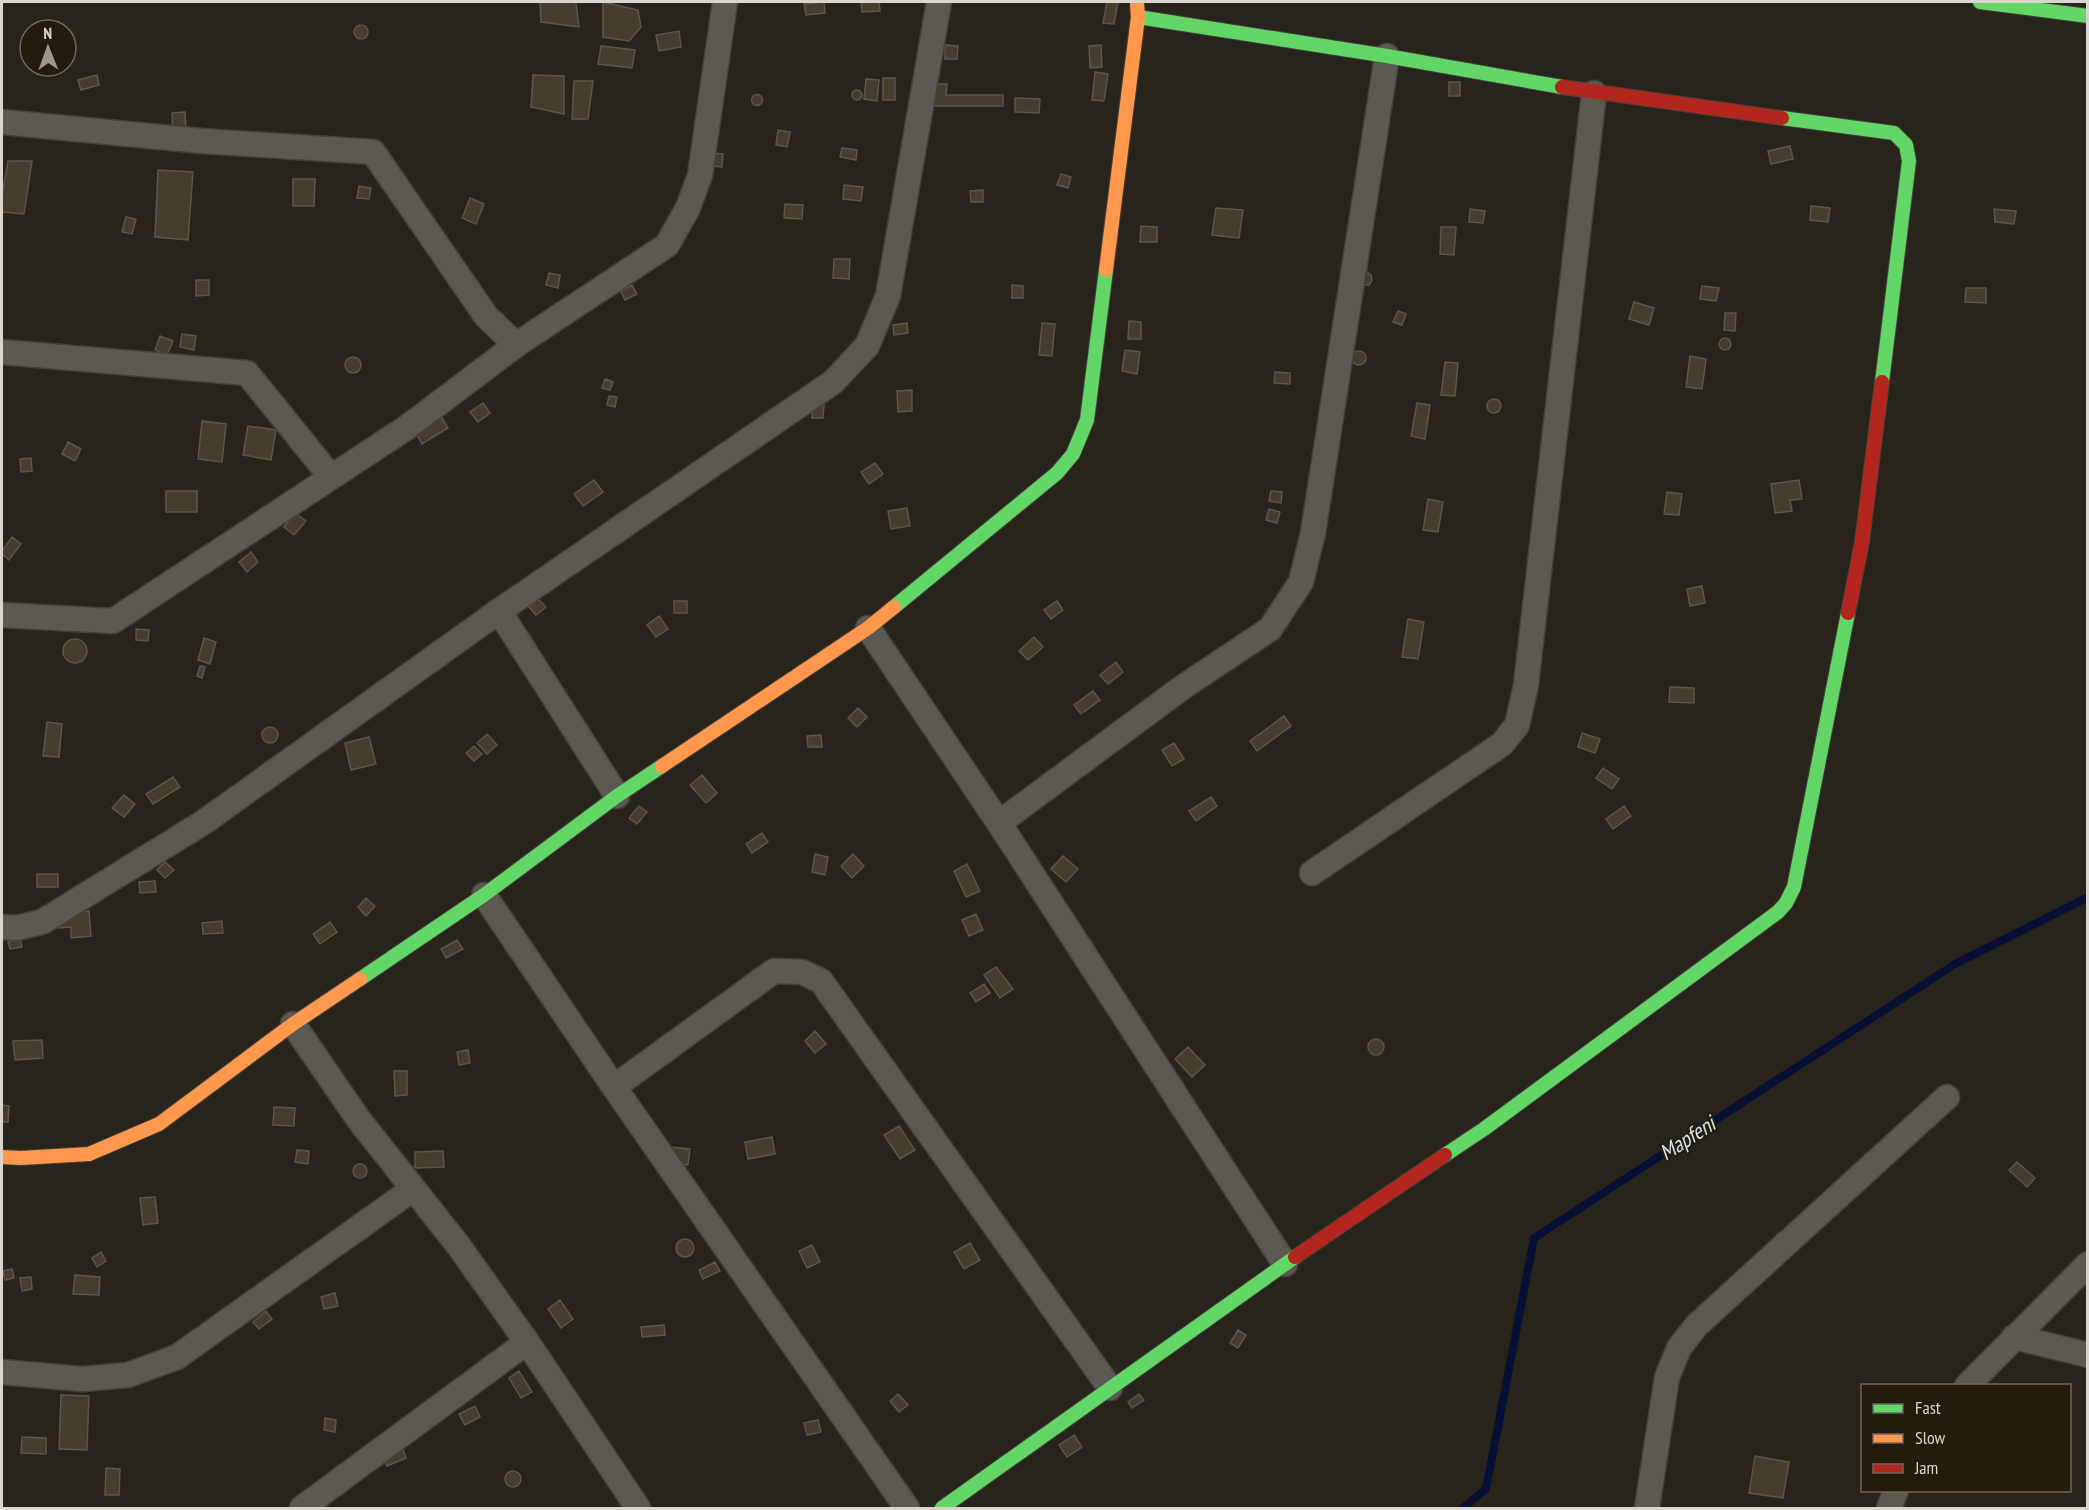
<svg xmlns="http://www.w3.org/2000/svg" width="2089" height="1510" font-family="'PT Sans Narrow',sans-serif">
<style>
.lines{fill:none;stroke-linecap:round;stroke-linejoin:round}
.stream{stroke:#060f34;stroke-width:8}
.building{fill:#453e2f;stroke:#59564f;stroke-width:1.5}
.street-casing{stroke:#44413b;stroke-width:27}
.fast-casing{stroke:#44413b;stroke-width:16}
.slow-casing{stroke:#44413b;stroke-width:16}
.jam-casing{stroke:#44413b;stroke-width:16}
.street{stroke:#5c5952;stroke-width:24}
.fast{stroke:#63d668;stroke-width:14}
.slow{stroke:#ff974d;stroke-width:14}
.jam{stroke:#b3261e;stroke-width:14}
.labels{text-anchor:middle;stroke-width:4.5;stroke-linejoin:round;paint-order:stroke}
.water-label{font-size:22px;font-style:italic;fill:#dae1f0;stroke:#221c0f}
</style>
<rect width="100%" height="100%" fill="#28241c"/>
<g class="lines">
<!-- stream -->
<path class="stream" d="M 1463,1508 L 1486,1489 L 1534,1238 L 1955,964 L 2088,897"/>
</g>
<!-- building -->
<path class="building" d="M 540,2 L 576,2 L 579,27 L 541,22 Z
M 603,2 L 638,10 L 641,27 L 629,41 L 603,37 Z
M 824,2 L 825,13 L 806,15 L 804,4 Z
M 861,2 L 879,2 L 880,11 L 862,12 Z
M 1107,2 L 1118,2 L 1114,24 L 1103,23 Z
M354 32a7 7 0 1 1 14 0a7 7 0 1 1-14 0Z
M 679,31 L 681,47 L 659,51 L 656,35 Z
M 945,45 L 958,46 L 957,59 L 945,59 Z
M 1101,45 L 1102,67 L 1090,68 L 1089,46 Z
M 601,46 L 635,50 L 632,68 L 598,64 Z
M 1095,72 L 1108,74 L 1104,101 L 1092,100 Z
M 97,75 L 99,85 L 81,90 L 78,80 Z
M 533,75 L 564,76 L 564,114 L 531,107 Z
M 883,78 L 895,78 L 895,100 L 883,100 Z
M 866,79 L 879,80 L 877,101 L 864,99 Z
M 574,81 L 593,81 L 588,119 L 572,119 Z
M 1449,82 L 1460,82 L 1460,96 L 1449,96 Z
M 931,84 L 947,84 L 946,95 L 1003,95 L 1003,106 L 931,106 Z
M852 95a5 5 0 1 1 10 0a5 5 0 1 1-10 0Z
M751.5 100a5.5 5.5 0 1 1 11 0a5.5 5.5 0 1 1-11 0Z
M 1015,98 L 1040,99 L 1039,113 L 1015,112 Z
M 185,112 L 186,134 L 173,135 L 172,113 Z
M 778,130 L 790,132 L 787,147 L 776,145 Z
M 1790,146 L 1793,159 L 1771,164 L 1768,151 Z
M 842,148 L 857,150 L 856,160 L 840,157 Z
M 713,153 L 723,154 L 722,167 L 713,166 Z
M 8,161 L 32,161 L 24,214 L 2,212 L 2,196 Z
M 158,170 L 193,172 L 188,240 L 155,237 Z
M 1061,174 L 1071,177 L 1068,188 L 1057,185 Z
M 293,179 L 315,179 L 314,206 L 293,206 Z
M 844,185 L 863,187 L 861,201 L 843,199 Z
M 359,186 L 371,188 L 369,199 L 357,198 Z
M 983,190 L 983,202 L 971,202 L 970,191 Z
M 470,198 L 484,204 L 476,224 L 462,218 Z
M 785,204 L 803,205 L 802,219 L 784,218 Z
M 1811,206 L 1830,208 L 1828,222 L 1810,220 Z
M 1216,208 L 1243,210 L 1239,238 L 1212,235 Z
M 1470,209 L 1485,211 L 1483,223 L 1469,222 Z
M 1994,209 L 2016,211 L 2014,224 L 1995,222 Z
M 126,217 L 136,219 L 132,234 L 122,232 Z
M 1141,226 L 1157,227 L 1157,242 L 1140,242 Z
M 1441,227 L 1456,227 L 1454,255 L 1440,254 Z
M 834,259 L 850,259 L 849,279 L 833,278 Z
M 1367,272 L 1371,275 L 1372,280 L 1369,285 L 1363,285 L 1362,273 Z
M 549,273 L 560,275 L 558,288 L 546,285 Z
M 196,280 L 209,280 L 209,295 L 196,296 Z
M 632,285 L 637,294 L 625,300 L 621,291 Z
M 1012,285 L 1023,286 L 1023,298 L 1012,298 Z
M 1702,286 L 1719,288 L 1716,301 L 1700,299 Z
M 1966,288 L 1986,288 L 1986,303 L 1965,302 Z
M 1634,302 L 1654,308 L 1649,325 L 1629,319 Z
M 1398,311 L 1406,314 L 1402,325 L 1393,322 Z
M 1725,313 L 1736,313 L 1735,331 L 1724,330 Z
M 1129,321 L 1141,322 L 1141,339 L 1128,339 Z
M 907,323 L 908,333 L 894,335 L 893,325 Z
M 1042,323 L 1055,324 L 1052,356 L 1039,355 Z
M 182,334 L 196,336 L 194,350 L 180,347 Z
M 160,336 L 173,341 L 167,355 L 155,350 Z
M1719 344a6 6 0 1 1 12 0a6 6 0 1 1-12 0Z
M 1125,350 L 1140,352 L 1137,374 L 1122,371 Z
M1352 358a7 7 0 1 1 14 0a7 7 0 1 1-14 0Z
M 1690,356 L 1706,359 L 1702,389 L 1686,387 Z
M345 365a8 8 0 1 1 16 0a8 8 0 1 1-16 0Z
M 1445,362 L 1458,363 L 1455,396 L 1441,395 Z
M 1275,372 L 1290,373 L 1290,384 L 1274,383 Z
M 605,379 L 613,382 L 610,390 L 602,388 Z
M 912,390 L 912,411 L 898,412 L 897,391 Z
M 609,396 L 617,397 L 615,407 L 607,405 Z
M1487 406a7 7 0 1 1 14 0a7 7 0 1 1-14 0Z
M 483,403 L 490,413 L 478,422 L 470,412 Z
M 1417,403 L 1430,405 L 1425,439 L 1411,436 Z
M 813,404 L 824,404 L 823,418 L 812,418 Z
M 441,416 L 448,428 L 422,444 L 415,431 Z
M 202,421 L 226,424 L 222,462 L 198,459 Z
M 248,426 L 276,430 L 271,460 L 243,455 Z
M 68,442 L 81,449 L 75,461 L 62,454 Z
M 31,458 L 32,471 L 21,472 L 20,459 Z
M 875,463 L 883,474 L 869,484 L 861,472 Z
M 594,480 L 603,492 L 583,506 L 574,494 Z
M 1799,480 L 1802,499 L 1790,500 L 1792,511 L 1775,513 L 1771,484 Z
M 166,491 L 197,491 L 197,512 L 166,512 Z
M 1271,491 L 1282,492 L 1281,503 L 1269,501 Z
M 1667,492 L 1682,494 L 1679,515 L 1664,514 Z
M 1428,499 L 1443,502 L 1438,532 L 1423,530 Z
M 907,508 L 910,526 L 891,529 L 888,511 Z
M 1269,509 L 1280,512 L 1277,523 L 1266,520 Z
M 295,513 L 306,521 L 294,535 L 284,527 Z
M 12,537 L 21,544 L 9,560 L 2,554 L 2,551 Z
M 251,552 L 258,562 L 247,572 L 239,562 Z
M 1702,586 L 1705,603 L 1690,606 L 1687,589 Z
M 538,599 L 546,607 L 536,615 L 529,607 Z
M 674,601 L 687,601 L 687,613 L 674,613 Z
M 1057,601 L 1063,610 L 1051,619 L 1044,610 Z
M 659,616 L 668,629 L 656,637 L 647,625 Z
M 1408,619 L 1424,622 L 1418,659 L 1402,657 Z
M 136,629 L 149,630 L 148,641 L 136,640 Z
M 1034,637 L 1043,647 L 1028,660 L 1019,651 Z
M 204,638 L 216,642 L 210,664 L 198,660 Z
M63 651a12 12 0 1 1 24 0a12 12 0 1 1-24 0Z
M 1116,662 L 1123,672 L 1108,684 L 1100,675 Z
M 200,666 L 205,667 L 202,678 L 197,676 Z
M 1670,687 L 1694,688 L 1694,703 L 1669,702 Z
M 1093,691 L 1100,700 L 1081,714 L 1074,705 Z
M 858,708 L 867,717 L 857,727 L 848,718 Z
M 1284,716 L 1291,726 L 1257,751 L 1250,741 Z
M 47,722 L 62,724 L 59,757 L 43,756 Z
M262 735a8 8 0 1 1 16 0a8 8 0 1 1-16 0Z
M 1582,733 L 1600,739 L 1595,753 L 1578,747 Z
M 487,734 L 497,745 L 487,754 L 477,743 Z
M 821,735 L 822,747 L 808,747 L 807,736 Z
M 369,737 L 376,764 L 351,770 L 345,743 Z
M 1174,743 L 1184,759 L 1172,766 L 1162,750 Z
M 474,746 L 482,754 L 474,761 L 466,753 Z
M 1603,768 L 1619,779 L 1612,789 L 1596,778 Z
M 702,775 L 717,793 L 706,803 L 690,785 Z
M 173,777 L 180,787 L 153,804 L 146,794 Z
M 124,795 L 135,804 L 124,817 L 112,808 Z
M 1211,797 L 1217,806 L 1196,821 L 1189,811 Z
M 639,806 L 647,812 L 637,824 L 629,818 Z
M 1624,806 L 1631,816 L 1613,829 L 1606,819 Z
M 762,833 L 768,842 L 752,853 L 746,844 Z
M 815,854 L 828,857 L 825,875 L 812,872 Z
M 853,854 L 864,866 L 852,878 L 841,866 Z
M 1063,856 L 1078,869 L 1066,882 L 1051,869 Z
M 165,862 L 174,870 L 165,878 L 157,870 Z
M 967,864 L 980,891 L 966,897 L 954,871 Z
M 37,874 L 58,874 L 58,887 L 37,887 Z
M 155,881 L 156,892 L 140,893 L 139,882 Z
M 366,898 L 375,906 L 366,916 L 358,907 Z
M 89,911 L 91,936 L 71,938 L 71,927 L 58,928 L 57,914 Z
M 976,914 L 983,930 L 969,936 L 962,920 Z
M 222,921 L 223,933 L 203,934 L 202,923 Z
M 330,922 L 337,932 L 320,944 L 313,934 Z
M 20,939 L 22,947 L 10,949 L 8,942 Z
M 457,940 L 463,949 L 446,958 L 441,949 Z
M 996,967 L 1013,989 L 1000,998 L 984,975 Z
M 984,984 L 990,993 L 976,1002 L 970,993 Z
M 815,1031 L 826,1044 L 815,1053 L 805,1041 Z
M1368 1047a8 8 0 1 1 16 0a8 8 0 1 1-16 0Z
M 42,1040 L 43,1058 L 15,1060 L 13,1041 Z
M 1188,1047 L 1205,1065 L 1192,1077 L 1175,1059 Z
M 468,1050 L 470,1063 L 459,1065 L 457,1052 Z
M 394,1071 L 407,1071 L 407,1095 L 395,1096 Z
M 2,1105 L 9,1106 L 8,1122 L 2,1122 Z
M 274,1107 L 295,1108 L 294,1126 L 273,1125 Z
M 899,1126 L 915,1150 L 900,1159 L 884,1135 Z
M 772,1137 L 775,1154 L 748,1159 L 745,1142 Z
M 671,1147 L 690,1149 L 688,1165 L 669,1163 Z
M 297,1150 L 309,1151 L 308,1164 L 295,1162 Z
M 443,1151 L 444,1167 L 415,1168 L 415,1152 Z
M 2017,1162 L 2035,1178 L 2027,1187 L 2009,1170 Z
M353 1171a7 7 0 1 1 14 0a7 7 0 1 1-14 0Z
M 155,1197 L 158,1223 L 143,1225 L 140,1198 Z
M676 1248a9 9 0 1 1 18 0a9 9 0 1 1-18 0Z
M 970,1243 L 980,1260 L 964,1269 L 954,1252 Z
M 812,1245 L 820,1262 L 807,1268 L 799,1251 Z
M 101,1252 L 106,1261 L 97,1267 L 92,1258 Z
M 715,1262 L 720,1271 L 703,1279 L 699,1270 Z
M 12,1269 L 14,1278 L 5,1280 L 3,1271 Z
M 75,1275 L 100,1277 L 99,1295 L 73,1294 Z
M 31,1277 L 32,1289 L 22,1291 L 20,1278 Z
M 335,1293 L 338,1306 L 324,1309 L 321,1297 Z
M 560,1300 L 573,1319 L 561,1328 L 548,1309 Z
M 266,1311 L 272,1319 L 259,1329 L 253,1322 Z
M 664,1325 L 665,1335 L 642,1337 L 641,1327 Z
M 1238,1330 L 1246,1335 L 1238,1348 L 1230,1343 Z
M 519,1371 L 532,1392 L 521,1398 L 509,1378 Z
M 898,1394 L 908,1405 L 899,1412 L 890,1401 Z
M 1139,1394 L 1144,1400 L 1132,1408 L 1128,1402 Z
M 61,1395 L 89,1396 L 87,1450 L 59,1449 Z
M 475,1406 L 480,1417 L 465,1425 L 459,1414 Z
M 325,1418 L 336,1420 L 335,1432 L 324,1430 Z
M 818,1420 L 821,1432 L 807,1435 L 804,1423 Z
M 1074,1435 L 1082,1447 L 1067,1457 L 1059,1445 Z
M 22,1437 L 46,1438 L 46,1454 L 21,1453 Z
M 403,1449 L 406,1458 L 387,1466 L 383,1458 Z
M 1755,1456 L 1789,1462 L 1783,1498 L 1749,1493 Z
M 106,1468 L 120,1469 L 119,1495 L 105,1495 Z
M505 1479a8 8 0 1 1 16 0a8 8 0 1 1-16 0Z"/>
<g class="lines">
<defs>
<path id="street" d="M 2,122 L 202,141 L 373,152 L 486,316 L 516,345
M 2,352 L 247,373 L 331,477
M 499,611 L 617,796
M 2,615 L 113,621 L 406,428 L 516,345 L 667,245 L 688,208 L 700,175 L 725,2
M 868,628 L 999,823 L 1285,1264
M 999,823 L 1183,687 L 1270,629 L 1301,582 L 1313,533 L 1387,56
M 1312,873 L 1502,744 L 1517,725 L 1526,685 L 1594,93
M 484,895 L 614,1087 L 907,1508
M 2,927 L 16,928 L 42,922 L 204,822 L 499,611 L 833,382 L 867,346 L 888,296 L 939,2
M 293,1024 L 359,1120 L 458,1245 L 527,1342 L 638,1508
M 614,1087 L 774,971 L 802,972 L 821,981 L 1110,1388
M 2014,1337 L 2088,1355
M 2,1372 L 82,1379 L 128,1375 L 177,1357 L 413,1189
M 1967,1386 L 2088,1264
M 302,1508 L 527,1342
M 1647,1508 L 1667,1377 L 1679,1348 L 1696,1326 L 1947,1097
M 1889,1508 L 1896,1490"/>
<path id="fast" d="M 1980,2 L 2088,16
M 1138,17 L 1387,56 L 1562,87
M 1782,118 L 1894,133 L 1906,145 L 1909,161 L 1882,382
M 894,607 L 1057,473 L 1073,454 L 1087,420 L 1106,270
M 360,979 L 484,895 L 617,796 L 662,766
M 1445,1155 L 1484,1129 L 1778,912 L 1786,903 L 1794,887 L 1848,613
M 942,1508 L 1295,1257"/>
<path id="slow" d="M 1106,270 L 1138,17 L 1137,2
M 662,766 L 868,628 L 894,607
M 2,1157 L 21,1158 L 89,1154 L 159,1124 L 293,1024 L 360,979"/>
<path id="jam" d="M 1562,87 L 1782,118
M 1848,613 L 1862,542 L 1882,382
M 1295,1257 L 1445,1155"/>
</defs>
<!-- street casing -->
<use href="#street" class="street-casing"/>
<!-- fast casing -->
<use href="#fast" class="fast-casing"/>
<!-- slow casing -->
<use href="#slow" class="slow-casing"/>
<!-- jam casing -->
<use href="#jam" class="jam-casing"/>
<!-- street -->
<use href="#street" class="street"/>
<!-- fast -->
<use href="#fast" class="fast"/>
<!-- slow -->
<use href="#slow" class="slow"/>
<!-- jam -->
<use href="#jam" class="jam"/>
</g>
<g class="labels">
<!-- water labels -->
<g class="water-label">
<text transform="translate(1687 1138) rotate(-33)" y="8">Mapfeni</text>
</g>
</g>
<!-- border -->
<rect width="2089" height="1510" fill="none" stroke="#dad6ce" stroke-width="6"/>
<!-- legend -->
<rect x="1861" y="1384" width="210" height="108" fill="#221c0f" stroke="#6c665b" stroke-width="1.5"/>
<rect x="1873" y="1404" width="30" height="9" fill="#63d668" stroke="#6c665b" stroke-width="1.5"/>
<text x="1915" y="1414" font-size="18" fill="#dad6ce">Fast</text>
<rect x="1873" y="1434" width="30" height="9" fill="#ff974d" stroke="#6c665b" stroke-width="1.5"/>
<text x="1915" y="1444" font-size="18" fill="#dad6ce">Slow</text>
<rect x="1873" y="1464" width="30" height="9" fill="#b3261e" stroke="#6c665b" stroke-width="1.5"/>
<text x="1915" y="1474" font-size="18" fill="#dad6ce">Jam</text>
<!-- north arrow -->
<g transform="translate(48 48) rotate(359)"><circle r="28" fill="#221c0f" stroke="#6c665b" stroke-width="1.5"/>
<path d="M0-4.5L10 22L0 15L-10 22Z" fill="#9c9890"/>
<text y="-9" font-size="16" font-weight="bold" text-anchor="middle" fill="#dad6ce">N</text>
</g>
</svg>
